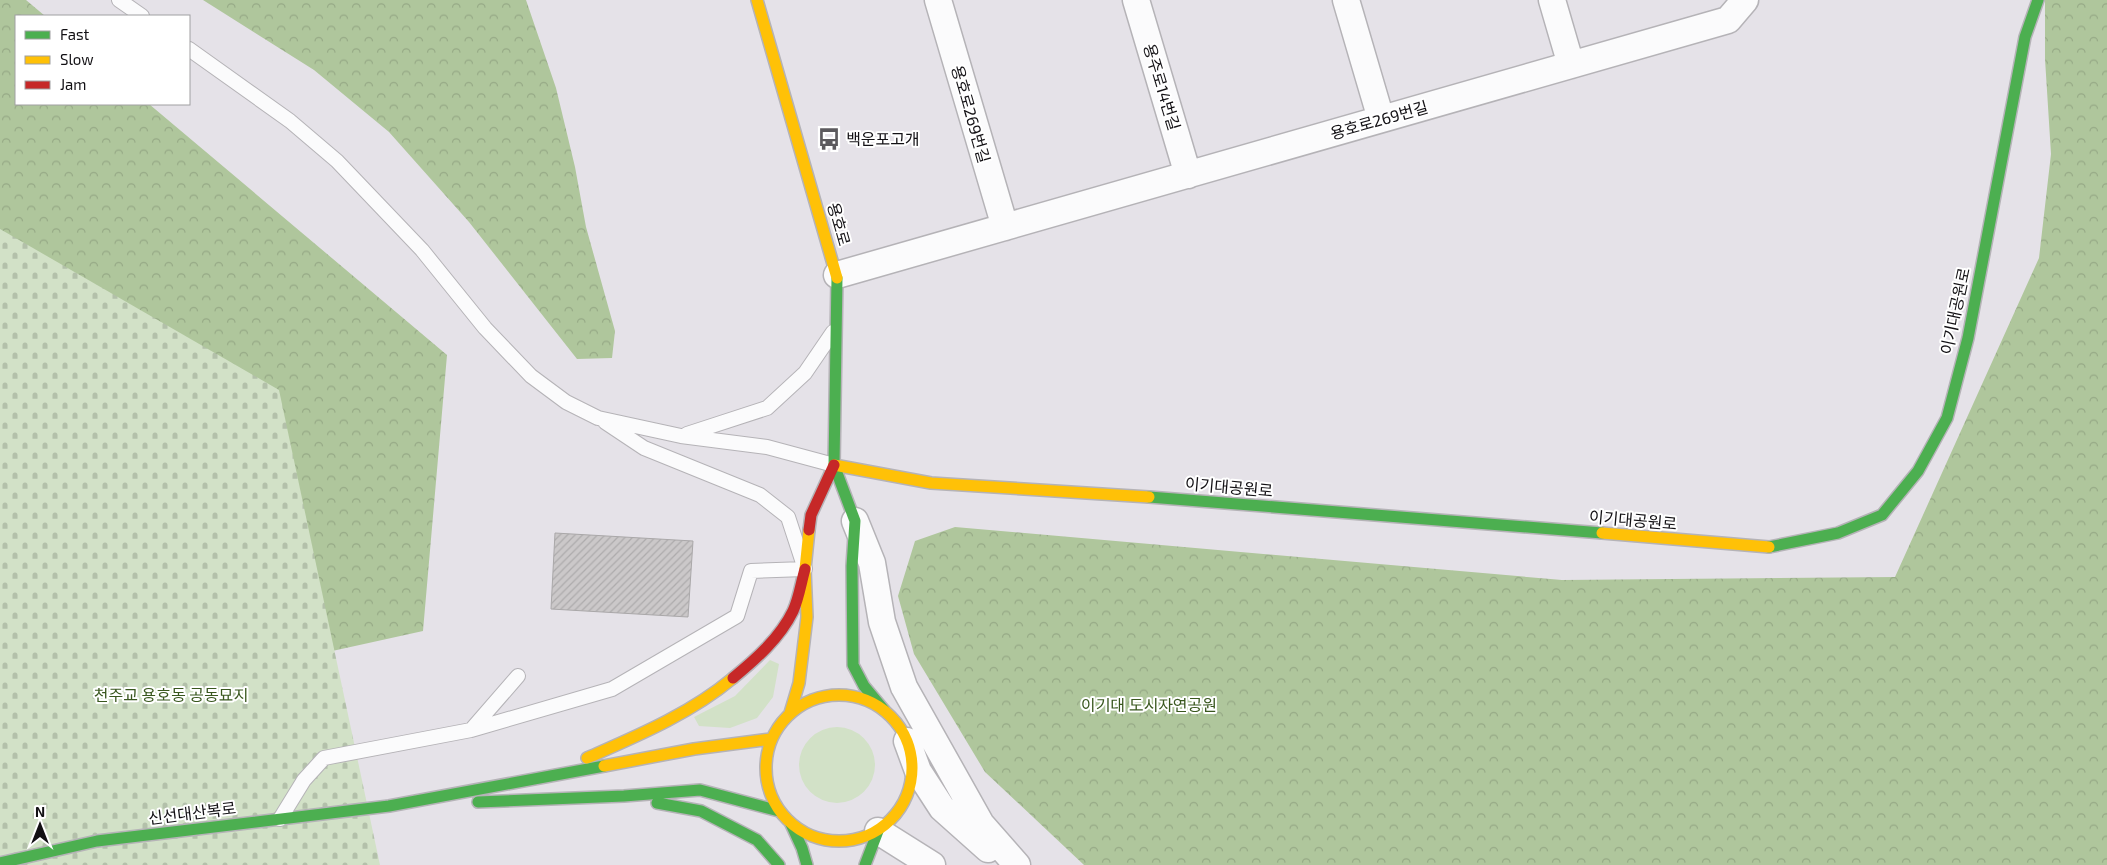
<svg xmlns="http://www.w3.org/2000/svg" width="2107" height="865" font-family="'Exo 2','Noto Sans KR',sans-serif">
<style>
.green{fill:#d2e1c7}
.forest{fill:url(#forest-crowns)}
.cemetery{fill:url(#cemetery-stones)}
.building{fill:url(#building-hatch);stroke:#aaa8a9}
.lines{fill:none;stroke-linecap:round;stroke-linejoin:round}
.lane-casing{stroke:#b5b3b7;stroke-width:16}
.street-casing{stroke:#b5b3b7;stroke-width:29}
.fast-casing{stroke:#b5b3b7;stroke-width:14}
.slow-casing{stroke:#b5b3b7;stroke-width:14}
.jam-casing{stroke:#b5b3b7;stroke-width:14}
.lane{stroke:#fbfbfc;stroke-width:14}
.street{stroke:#fbfbfc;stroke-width:26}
.fast{stroke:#4caf50;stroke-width:11}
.slow{stroke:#ffc107;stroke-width:11}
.jam{stroke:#c62828;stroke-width:11}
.labels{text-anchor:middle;stroke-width:4;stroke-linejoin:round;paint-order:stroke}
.street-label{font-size:16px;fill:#121014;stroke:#fff}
.poi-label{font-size:16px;fill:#121014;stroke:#fff;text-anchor:start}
.park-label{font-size:16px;fill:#39571e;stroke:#fff}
</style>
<defs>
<pattern id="forest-crowns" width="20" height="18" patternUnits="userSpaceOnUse" patternTransform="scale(1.25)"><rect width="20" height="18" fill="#afc69c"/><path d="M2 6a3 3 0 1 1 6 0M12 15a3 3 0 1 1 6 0" fill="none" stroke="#96a986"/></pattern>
<pattern id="cemetery-stones" width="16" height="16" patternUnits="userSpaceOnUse" patternTransform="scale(1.25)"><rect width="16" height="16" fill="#d2e1c7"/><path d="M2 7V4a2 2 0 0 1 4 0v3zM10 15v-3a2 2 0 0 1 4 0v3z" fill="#b3c0aa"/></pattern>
<pattern id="building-hatch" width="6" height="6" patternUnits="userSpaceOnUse" patternTransform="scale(1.25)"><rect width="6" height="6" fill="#cbc8c9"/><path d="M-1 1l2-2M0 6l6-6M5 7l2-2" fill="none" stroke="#adabac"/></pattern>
</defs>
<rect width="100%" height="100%" fill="#e5e2e8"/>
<!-- green -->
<path class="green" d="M 770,660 L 779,664 L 773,697 L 757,718 L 730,728 L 699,726 L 694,717 L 735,696 Z
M799 765a38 38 0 1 1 76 0a38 38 0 1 1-76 0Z"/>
<!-- forest -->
<path class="forest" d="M 0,0 L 26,0 L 45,16 L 16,16 L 16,104 L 149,104 L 447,355 L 423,631 L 69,709 L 0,744 Z
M 203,0 L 526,0 L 556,88 L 575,167 L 586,227 L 615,331 L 612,358 L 577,359 L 469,222 L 389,132 L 314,70 Z
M 2045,0 L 2107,0 L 2107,865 L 1084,865 L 985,772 L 914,654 L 898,596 L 915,541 L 955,527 L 1562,580 L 1895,577 L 2039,258 L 2051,154 L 2045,59 Z"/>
<!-- cemetery -->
<path class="cemetery" d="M 0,229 L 279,390 L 380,865 L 0,865 Z"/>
<!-- building -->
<path class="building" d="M 555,533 L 693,541 L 688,617 L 551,609 Z"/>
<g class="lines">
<defs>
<path id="lane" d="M 119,0 L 142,16
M 189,49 L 290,121 L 337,161 L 422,250 L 485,328 L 531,376 L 566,402 L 598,418 L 681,436 L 767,447 L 834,465
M 687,434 L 767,408 L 805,373 L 833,332
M 471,730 L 612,689 L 737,616 L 751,571 L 805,569 L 788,517 L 760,495 L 644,448 L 605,422
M 280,819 L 304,780 L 324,758 L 471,730 L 518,676"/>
<path id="street" d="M 938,0 L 1005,227
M 1136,0 L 1188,175
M 1346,0 L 1381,119
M 1552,0 L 1571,65
M 837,275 L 1728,20 L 1745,0
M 855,521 L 872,563 L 882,622 L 904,687 L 981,824 L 1017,865
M 907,741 L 918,771 L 942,808 L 988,849
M 878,831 L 932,865"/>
<path id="fast" d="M 837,278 L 834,465 L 855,521 L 852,566 L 853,665 L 864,686 L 884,710
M 1149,497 L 1602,533
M 1769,547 L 1838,533 L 1882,515 L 1918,471 L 1947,418 L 1968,338 L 2025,37 L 2038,0
M 478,802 L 624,796 L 700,790 L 779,811
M 657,803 L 701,811 L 757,840 L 779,865
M 791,824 L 802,848 L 807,865
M 0,863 L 97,841 L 389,806 L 604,766
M 865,865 L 878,831"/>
<path id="slow" d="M 757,0 L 837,278
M 834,465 L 931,483 L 1149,497
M 1602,533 L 1769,547
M766 768a73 73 0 1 1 146 0a73 73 0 1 1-146 0Z
M 790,713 L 799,683 L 807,617 L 805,569 L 809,530
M 587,758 C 637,736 690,714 733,678
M 604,766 L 694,749 L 771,739"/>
<path id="jam" d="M 809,530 L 811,515 L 834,465
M 733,678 C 755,660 780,638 793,611 C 799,598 801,583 805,569"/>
</defs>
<!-- lane casing -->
<use href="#lane" class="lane-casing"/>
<!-- street casing -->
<use href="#street" class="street-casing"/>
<!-- fast casing -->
<use href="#fast" class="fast-casing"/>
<!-- slow casing -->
<use href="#slow" class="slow-casing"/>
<!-- jam casing -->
<use href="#jam" class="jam-casing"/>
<!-- lane -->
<use href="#lane" class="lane"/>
<!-- street -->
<use href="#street" class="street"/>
<!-- fast -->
<use href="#fast" class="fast"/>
<!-- slow -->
<use href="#slow" class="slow"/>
<!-- jam -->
<use href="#jam" class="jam"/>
</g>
<!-- icons -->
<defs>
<symbol id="bus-bare" viewBox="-9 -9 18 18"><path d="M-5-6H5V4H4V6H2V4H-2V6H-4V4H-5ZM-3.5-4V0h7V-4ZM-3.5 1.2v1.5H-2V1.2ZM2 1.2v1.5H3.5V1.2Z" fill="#5c5a5e" stroke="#fff" stroke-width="2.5" paint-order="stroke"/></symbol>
</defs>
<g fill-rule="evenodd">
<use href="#bus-bare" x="813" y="123" width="32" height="32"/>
</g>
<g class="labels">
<!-- street labels -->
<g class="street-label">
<text transform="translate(1162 87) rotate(73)" y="6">용주로14번길</text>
<text transform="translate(971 114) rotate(74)" y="6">용호로269번길</text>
<text transform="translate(1379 120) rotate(-16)" y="6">용호로269번길</text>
<text transform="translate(839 224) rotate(74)" y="6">용호로</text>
<text transform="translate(1955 311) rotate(-78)" y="6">이기대공원로</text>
<text transform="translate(1229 487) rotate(5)" y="6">이기대공원로</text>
<text transform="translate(1633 520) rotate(5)" y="6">이기대공원로</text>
<text transform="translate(192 813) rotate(-7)" y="6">신선대산복로</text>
</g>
<!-- poi labels -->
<g class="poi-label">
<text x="846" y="145">백운포고개</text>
</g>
<!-- park labels -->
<g class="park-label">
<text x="171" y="701">천주교 용호동 공동묘지</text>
<text x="1149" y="711">이기대 도시자연공원</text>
</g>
</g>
<!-- legend -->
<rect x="15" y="15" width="175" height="90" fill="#ffffff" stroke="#a09fa1"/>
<rect x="25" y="31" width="25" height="8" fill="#4caf50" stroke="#a09fa1"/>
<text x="60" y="40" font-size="15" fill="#121014">Fast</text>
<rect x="25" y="56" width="25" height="8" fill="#ffc107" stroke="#a09fa1"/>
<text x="60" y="65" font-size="15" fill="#121014">Slow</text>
<rect x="25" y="81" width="25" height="8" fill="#c62828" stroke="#a09fa1"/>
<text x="60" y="90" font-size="15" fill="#121014">Jam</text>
<!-- north arrow -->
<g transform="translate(40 825)" stroke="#ffffff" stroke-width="4" paint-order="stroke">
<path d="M0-4L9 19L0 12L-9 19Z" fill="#121014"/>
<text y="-8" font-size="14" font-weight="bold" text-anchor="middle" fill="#121014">N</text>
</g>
</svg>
